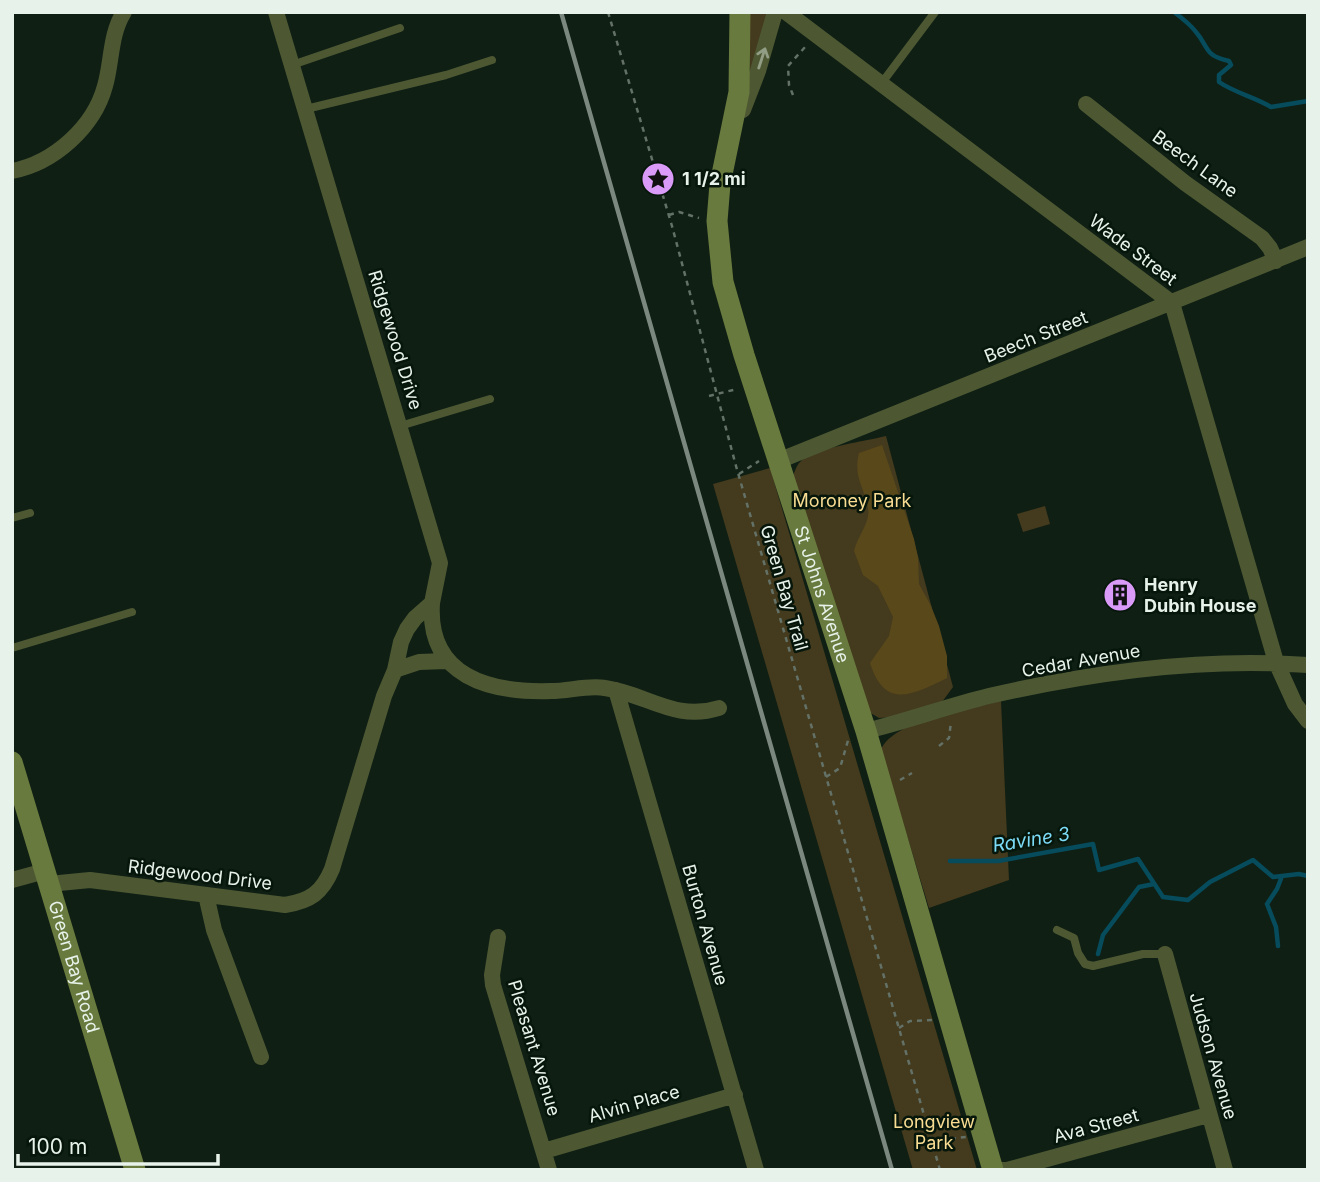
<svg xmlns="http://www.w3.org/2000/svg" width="1320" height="1182" font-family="Inter,sans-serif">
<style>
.green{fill:#443a1d}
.forest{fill:#59481a}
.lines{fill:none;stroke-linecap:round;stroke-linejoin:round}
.stream{stroke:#064c5c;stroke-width:4.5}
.path{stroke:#637167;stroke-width:2.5;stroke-dasharray:5 5;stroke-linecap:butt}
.lane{stroke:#4d5833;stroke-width:8}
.street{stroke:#4d5833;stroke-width:16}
.secondary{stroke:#697a3e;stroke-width:21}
.rail{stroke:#7b887f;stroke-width:4.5}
.oneway{stroke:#929d85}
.labels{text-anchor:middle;stroke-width:5;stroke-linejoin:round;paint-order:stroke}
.street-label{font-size:18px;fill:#e7f2ea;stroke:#06160b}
.poi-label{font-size:18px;font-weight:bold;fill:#e7f2ea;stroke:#06160b;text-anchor:start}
.park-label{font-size:18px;fill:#f9dd93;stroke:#06160b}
.water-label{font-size:19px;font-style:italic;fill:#7cdbf6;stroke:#06160b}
</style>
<rect width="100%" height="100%" fill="#0f1f14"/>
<!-- green -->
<path class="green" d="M 749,12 L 768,12 L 751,71 L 750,69 Z
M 886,436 L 953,687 L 942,702 L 892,717 L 879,718 L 869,712 L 793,476 C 796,468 798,462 805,458 C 826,446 862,442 886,436 Z
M 770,468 L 977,1170 L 913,1170 L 713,484 Z
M 1045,506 L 1050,524 L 1023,532 L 1017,514 Z
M 1001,701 L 1009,880 L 929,908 L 881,750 C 893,720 970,709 1001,701 Z"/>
<!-- forest -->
<path class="forest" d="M 882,445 L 914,539 L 918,558 L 919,584 L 931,606 L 939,626 L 947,656 L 947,678 C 912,695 885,710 870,663 L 889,636 L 893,617 L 878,586 L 863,575 L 854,551 C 857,537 871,522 868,508 C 864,486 853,477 859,453 Z"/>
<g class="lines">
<!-- stream -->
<path class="stream" d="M 1174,12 C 1182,18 1190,24 1196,32 C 1209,47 1204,56 1229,61 L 1231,65 L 1219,75 L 1219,82 C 1235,93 1255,97 1271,107 L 1308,101
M 950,861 L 998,861 L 1093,844 L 1099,870 L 1138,859 L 1163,897 L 1188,900 L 1210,882 L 1253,860 L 1273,877 L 1299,874 L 1308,876
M 1278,946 L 1276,927 L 1267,904 L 1277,889 L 1282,876
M 1098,954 L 1103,935 L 1139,887 L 1154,884"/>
<!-- path -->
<path class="path" d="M 608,12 L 672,226 L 736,466 L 940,1170
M 793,95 L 789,85 L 788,66 L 806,46
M 669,215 L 679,212 L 699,218
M 709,396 L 737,389
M 739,474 L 759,461
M 939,746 L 949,738 L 951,722
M 826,777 L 840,768 L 849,737
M 900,780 L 912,773
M 899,1028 L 910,1021 L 932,1020
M 931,1141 L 966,1137"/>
<!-- lane -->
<path class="lane" d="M 292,65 L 400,28
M 881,84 L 935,12
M 306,109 L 446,75 L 492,60
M 400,426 L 490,399
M 12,518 L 30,513
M 12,648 L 132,612
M 1057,930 L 1074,938 L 1078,953 L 1085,964 L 1093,966 L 1143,954 L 1165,954"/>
<!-- street -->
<path class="street" d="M 786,12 L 1172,303 L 1276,662 L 1295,704 L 1308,721
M 1086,104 L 1185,183 L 1262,238 L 1270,248 L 1276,261
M 743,110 L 758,71 L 775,12
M 12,171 C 54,163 94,127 105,86 C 112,62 110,34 124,12
M 778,461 L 1308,247
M 432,603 C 427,677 490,693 551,691 C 569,691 588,685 605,688 C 647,694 675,722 719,708
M 395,670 L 419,662 L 446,661
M 616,690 L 756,1170
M 866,731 C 907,721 948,706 989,696 C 1093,672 1201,657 1308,665
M 12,880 L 45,871
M 49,884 L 90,880 L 285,905 C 310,901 322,893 332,869 L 384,696 L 395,670 L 401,642 L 407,629 L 415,618 L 432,603 L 440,563 L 276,12
M 206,895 L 214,930 L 261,1057
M 498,937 L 492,975 L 493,985 L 549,1170
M 1165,954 L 1225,1170
M 544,1151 L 735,1095
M 993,1170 L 1007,1170 L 1208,1115"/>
<!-- secondary -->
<g class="secondary">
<path id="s1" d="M 740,12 L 739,92 L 720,184 L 717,221 L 723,282 L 744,355 L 866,731 L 993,1170"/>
<path id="s2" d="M 12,762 L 135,1170"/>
</g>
<!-- rail -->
<path class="rail" d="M 561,12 L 892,1170"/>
</g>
<!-- one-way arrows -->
<defs><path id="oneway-shaft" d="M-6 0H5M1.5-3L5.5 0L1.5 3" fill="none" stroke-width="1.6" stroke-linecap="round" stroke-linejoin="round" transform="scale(1.75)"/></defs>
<use class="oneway" href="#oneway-shaft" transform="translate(762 58) rotate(-72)"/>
<!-- icons -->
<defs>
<symbol id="sight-disc" viewBox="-11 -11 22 22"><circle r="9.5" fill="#da9af7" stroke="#06160b"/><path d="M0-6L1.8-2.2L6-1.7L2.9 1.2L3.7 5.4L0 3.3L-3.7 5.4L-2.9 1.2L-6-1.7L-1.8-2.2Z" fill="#111"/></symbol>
<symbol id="building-disc" viewBox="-11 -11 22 22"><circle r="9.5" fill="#da9af7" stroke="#06160b"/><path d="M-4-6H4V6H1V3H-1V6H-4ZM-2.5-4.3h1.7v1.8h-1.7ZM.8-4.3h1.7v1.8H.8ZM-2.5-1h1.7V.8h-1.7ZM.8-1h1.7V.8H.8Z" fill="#111"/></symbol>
</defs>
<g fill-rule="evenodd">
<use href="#sight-disc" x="639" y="160" width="38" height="38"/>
<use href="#building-disc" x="1101" y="576" width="38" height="38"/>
</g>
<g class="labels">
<!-- street labels -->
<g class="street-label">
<text transform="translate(1195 164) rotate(36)" y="6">Beech Lane</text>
<text transform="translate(1133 250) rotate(37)" y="6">Wade Street</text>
<text transform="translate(1036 337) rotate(-22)" y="6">Beech Street</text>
<text transform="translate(395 340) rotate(73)" y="6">Ridgewood Drive</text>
<text transform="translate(784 588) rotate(74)" y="6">Green Bay Trail</text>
<text dy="6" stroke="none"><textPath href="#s1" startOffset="600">St Johns Avenue</textPath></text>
<text transform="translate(1081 661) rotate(-10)" y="6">Cedar Avenue</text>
<text transform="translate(200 875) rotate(7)" y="6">Ridgewood Drive</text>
<text transform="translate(705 925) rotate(74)" y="6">Burton Avenue</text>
<text dy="6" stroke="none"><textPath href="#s2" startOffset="214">Green Bay Road</textPath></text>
<text transform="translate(534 1048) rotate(73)" y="6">Pleasant Avenue</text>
<text transform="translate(1213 1056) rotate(74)" y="6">Judson Avenue</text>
<text transform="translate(634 1104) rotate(-16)" y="6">Alvin Place</text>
<text transform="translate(1096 1126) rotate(-15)" y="6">Ava Street</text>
</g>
<!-- poi labels -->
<g class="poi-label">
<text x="682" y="185">1 1/2 mi</text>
<text x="1144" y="591">Henry<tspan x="1144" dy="21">Dubin House</tspan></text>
</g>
<!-- park labels -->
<g class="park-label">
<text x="852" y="507">Moroney Park</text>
<text x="934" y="1128">Longview<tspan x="934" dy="21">Park</tspan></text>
</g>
<!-- water labels -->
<g class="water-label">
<text transform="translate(1031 839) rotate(-9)" y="7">Ravine 3</text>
</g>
</g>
<!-- border -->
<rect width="1320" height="1182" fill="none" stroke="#e7f2ea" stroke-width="28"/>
<!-- scale -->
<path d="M18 1154v10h200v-10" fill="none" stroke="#e7f2ea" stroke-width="3.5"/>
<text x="28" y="1154" font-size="21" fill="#e7f2ea" stroke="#06160b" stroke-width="5" paint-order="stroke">100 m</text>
</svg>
